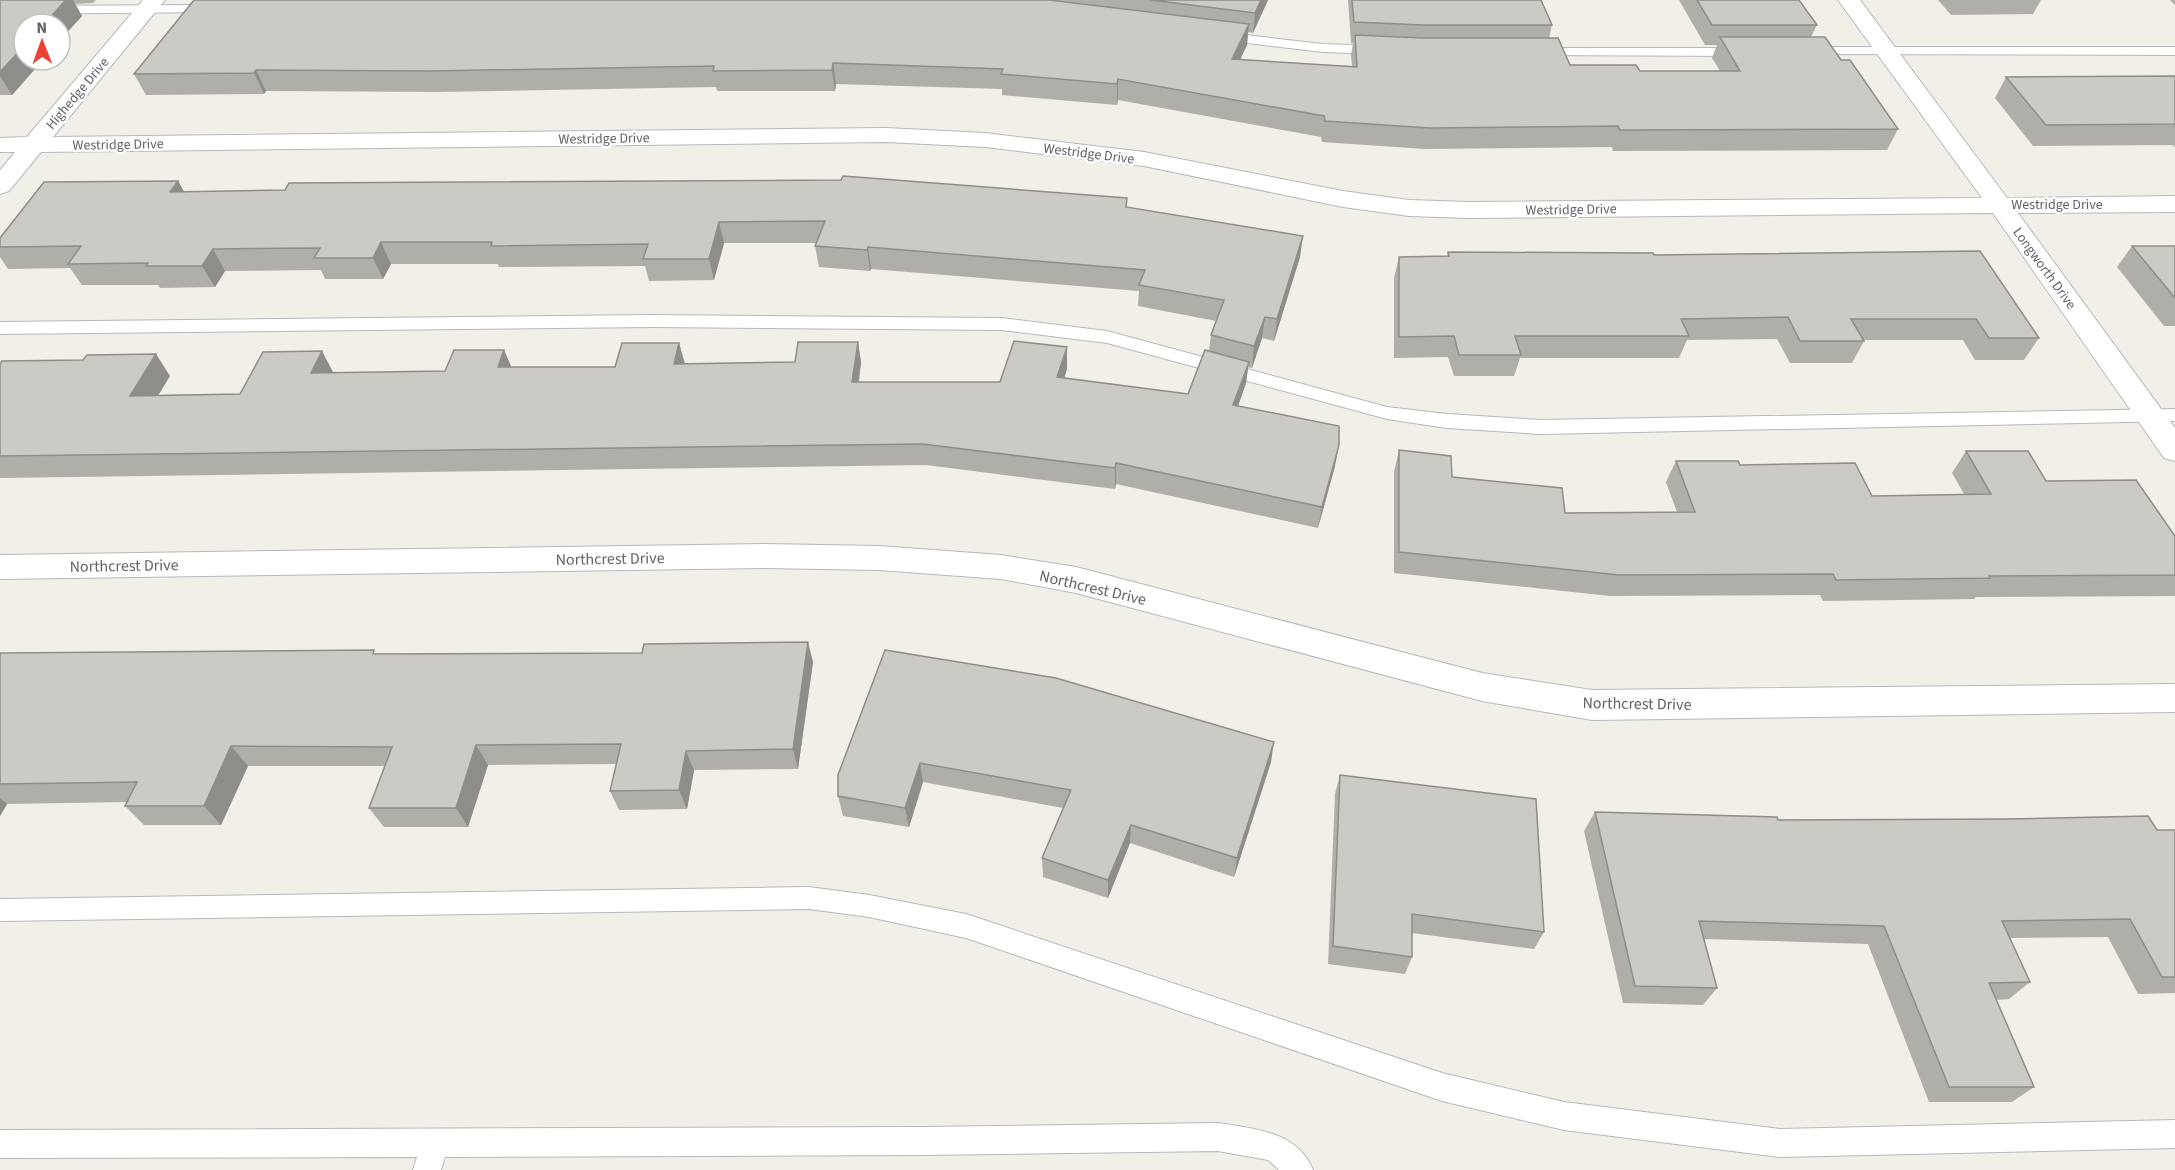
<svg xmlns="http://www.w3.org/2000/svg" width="2175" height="1170" font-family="'Source Sans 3',sans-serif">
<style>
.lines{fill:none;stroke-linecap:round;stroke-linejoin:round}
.service-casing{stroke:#b5b8bc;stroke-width:2}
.minor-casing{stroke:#b5b8bc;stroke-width:2}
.service{fill:#fff;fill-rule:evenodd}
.minor{fill:#fff;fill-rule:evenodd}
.wall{fill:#afaea9}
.shaded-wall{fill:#8f8d8a}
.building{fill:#cccac5;stroke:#8f8d8a;stroke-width:1.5}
.labels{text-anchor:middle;stroke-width:5;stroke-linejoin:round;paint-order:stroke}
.far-street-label{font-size:14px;fill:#5f6368;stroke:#fff}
.street-label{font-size:16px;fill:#5f6368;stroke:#fff}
</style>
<rect width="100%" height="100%" fill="#f1efe8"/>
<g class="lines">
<defs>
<path id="service" d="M 215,5 L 222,9 L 220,12 L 0,14 L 0,6 Z
M 1219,32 L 1323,44 L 1379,46 L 1386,50 L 1379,54 L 1323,52 L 1214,39 L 1212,36 L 1214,33 Z
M 1807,47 L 2175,47 L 2175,55 L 1802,54 L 1800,51 L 1802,48 Z
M 1537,48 L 1742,48 L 1749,52 L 1742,56 L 1532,55 L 1530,52 Z
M 652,315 L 1001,318 L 1107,331 L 1387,407 L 1447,414 L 1541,420 L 2175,409 L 2175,421 L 1541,434 L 1447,428 L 1387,419 L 1107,343 L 1001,330 L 652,327 L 0,334 L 0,322 Z
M 809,887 L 869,895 L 966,914 L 1442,1073 L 1564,1102 L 1780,1129 L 2175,1120 L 2175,1148 L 1780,1157 L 1564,1130 L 1442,1101 L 966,938 L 869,917 L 809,909 L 0,921 L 0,899 Z
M 1218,1123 C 1255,1129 1297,1131 1313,1170 L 1279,1170 L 1268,1160 L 1218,1151 L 924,1155 L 445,1157 L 441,1170 L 413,1170 L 417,1157 L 0,1158 L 0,1130 L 924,1127 Z"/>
<path id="minor" d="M 143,0 L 165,0 L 53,137 L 886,128 L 985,133 L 1144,152 L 1343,191 L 1409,200 L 1470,202 L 1982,198 L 1838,0 L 1860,0 L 2007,198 L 2175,196 L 2175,212 L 2018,213 L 2175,428 L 2175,461 L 2164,458 L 1993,213 L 1470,218 L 1409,216 L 1343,207 L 1144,166 L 985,147 L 886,142 L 41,152 L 9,191 L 0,194 L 0,170 L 15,152 L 0,152 L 0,138 L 27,137 Z
M 765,544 L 879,546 L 1001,555 L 1076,567 L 1482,673 L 1592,690 L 2175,684 L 2175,712 L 1592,720 L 1482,701 L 1076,593 L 1001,579 L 879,570 L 765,568 L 0,579 L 0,555 Z"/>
</defs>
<!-- service casing -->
<use href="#service" class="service-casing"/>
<!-- minor casing -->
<use href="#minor" class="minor-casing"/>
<!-- service -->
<use href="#service" class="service"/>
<!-- minor -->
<use href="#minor" class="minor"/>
</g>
<!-- wall -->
<path class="wall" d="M 0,0 L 96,0 L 93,3 L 75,4 L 82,16 L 60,40 L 60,24 L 24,60 L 43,60 L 12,95 L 0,95 Z
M 194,0 L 1268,0 L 1253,33 L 1248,32 L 1247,45 L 1240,60 L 1352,66 L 1351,55 L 1353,43 L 1351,43 L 1348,0 L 1541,0 L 1552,25 L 1549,38 L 1570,65 L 1640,71 L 1720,71 L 1712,58 L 1717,45 L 1705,45 L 1679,0 L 1799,0 L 1817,25 L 1811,37 L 1841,60 L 1898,129 L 1887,150 L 1613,151 L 1612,147 L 1425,149 L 1322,142 L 1321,137 L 1118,100 L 1117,105 L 1002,95 L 1002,89 L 836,84 L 835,91 L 717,91 L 716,87 L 439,92 L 266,91 L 264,94 L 146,95 L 134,74 Z
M 1938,0 L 2041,0 L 2033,14 L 1951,15 Z
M 2170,0 L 2175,0 L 2175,5 Z
M 2175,76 L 2175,147 L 2172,145 L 2033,146 L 1995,98 L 2006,77 Z
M 178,181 L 184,192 L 1127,207 L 1300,257 L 1274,341 L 1262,338 L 1252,368 L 1248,367 L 1246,383 L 1238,406 L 1335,466 L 1318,528 L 1116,484 L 1115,489 L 926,465 L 0,478 L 0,364 L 170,376 L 158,395 L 240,394 L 333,373 L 445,371 L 504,350 L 511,367 L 615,367 L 679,343 L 685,364 L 795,362 L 858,342 L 861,363 L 859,382 L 1000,382 L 1067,347 L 1067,369 L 1064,378 L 1188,394 L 1209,351 L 1211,335 L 1216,321 L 1138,306 L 1139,291 L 871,269 L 870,271 L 819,267 L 815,246 L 816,243 L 724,243 L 714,280 L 649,281 L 645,266 L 499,267 L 498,264 L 391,264 L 383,279 L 325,279 L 321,270 L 225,271 L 215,287 L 160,288 L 158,285 L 82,285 L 70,268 L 8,269 L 0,257 L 0,238 Z
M 2132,246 L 2175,246 L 2175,326 L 2164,326 L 2117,267 Z
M 1980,251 L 2039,338 L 2024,360 L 1975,360 L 1963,340 L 1863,340 L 1864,341 L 1852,363 L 1790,363 L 1777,339 L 1687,340 L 1679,358 L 1520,358 L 1514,376 L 1454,376 L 1448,357 L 1394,358 L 1394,278 L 1399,257 L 1447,256 L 1448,252 L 1654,255 Z
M 1399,450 L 1452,477 L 1565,513 L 1677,512 L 1666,482 L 1676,461 L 1740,465 L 1872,496 L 1964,494 L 1952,473 L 1966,451 L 2175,536 L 2175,596 L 1976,597 L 1974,599 L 1823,601 L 1820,595 L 1610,596 L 1394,573 L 1394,472 Z
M 885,650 L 1271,762 L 1234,877 L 1130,843 L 1108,898 L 1043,877 L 1042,858 L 1063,808 L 923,782 L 909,827 L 843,816 L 838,796 Z
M 0,653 L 377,654 L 813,662 L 798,769 L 694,770 L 687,809 L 619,810 L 610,791 L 616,764 L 488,765 L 468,827 L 384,827 L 369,808 L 385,766 L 248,766 L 221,825 L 144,825 L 125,806 L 126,802 L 7,804 L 0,816 Z
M 1340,775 L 1544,932 L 1534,949 L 1412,933 L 1412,957 L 1405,974 L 1328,964 L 1335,794 Z
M 1595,812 L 1778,820 L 2157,830 L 2175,830 L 2175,993 L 2138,994 L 2108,937 L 2010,938 L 2030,982 L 2009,999 L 1996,1000 L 2034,1087 L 2012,1102 L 1929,1102 L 1868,944 L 1704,939 L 1717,988 L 1703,1005 L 1623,1003 L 1584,831 Z"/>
<!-- shaded-wall -->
<path class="shaded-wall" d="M 66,0 L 73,0 L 82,16 L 60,40 L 60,24 L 44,24 Z
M 1261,0 L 1268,0 L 1253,33 L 1255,13 Z
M 1249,24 L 1247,45 L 1230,80 L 1232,59 Z
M 24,46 L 24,60 L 43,60 L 12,95 L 0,76 L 0,72 Z
M 833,63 L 836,84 L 835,91 L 832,70 Z
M 256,70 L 266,91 L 264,94 L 254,73 Z
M 1118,79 L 1118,100 L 1117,105 L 1117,84 Z
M 178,181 L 190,202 L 170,192 Z
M 719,222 L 724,243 L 714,280 L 709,259 Z
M 1303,236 L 1300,257 L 1274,341 L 1277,319 Z
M 381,242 L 391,264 L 383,279 L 373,258 Z
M 868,247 L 871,269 L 870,271 L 867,250 Z
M 213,249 L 225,271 L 215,287 L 202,266 Z
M 1265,317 L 1262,338 L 1252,368 L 1254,346 Z
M 858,342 L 861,363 L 855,404 L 852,382 Z
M 679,343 L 685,365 L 674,364 Z
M 1067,347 L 1067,369 L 1058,399 L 1057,377 Z
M 504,350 L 513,371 L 498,367 Z
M 322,351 L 333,372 L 311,373 Z
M 156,354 L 170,376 L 145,417 L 130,396 Z
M 1249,362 L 1246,383 L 1231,426 L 1233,405 Z
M 1339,445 L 1335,466 L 1318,528 L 1322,507 Z
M 1116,463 L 1116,484 L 1115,489 L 1115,468 Z
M 808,642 L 813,662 L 798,769 L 793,749 Z
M 1274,742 L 1271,762 L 1234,877 L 1237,858 Z
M 476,745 L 488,765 L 468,827 L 456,808 Z
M 231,746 L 248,766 L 221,825 L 204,806 Z
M 686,751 L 694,770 L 687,809 L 679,790 Z
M 920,763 L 923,782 L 909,827 L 905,808 Z
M 0,798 L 7,804 L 0,816 Z
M 1131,825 L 1130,843 L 1108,898 L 1108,880 Z"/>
<!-- building -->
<path class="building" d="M 0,0 L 66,0 L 44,24 L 24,24 L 24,46 L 0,72 Z
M 194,0 L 1049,0 L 1249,24 L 1232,59 L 1357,67 L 1355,35 L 1423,38 L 1558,38 L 1570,65 L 1636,65 L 1640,71 L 1740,71 L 1720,37 L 1825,37 L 1841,60 L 1850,60 L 1898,129 L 1620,130 L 1618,126 L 1429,128 L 1325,121 L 1324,116 L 1118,79 L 1117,84 L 1001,74 L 1003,69 L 833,63 L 832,70 L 713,71 L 714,66 L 431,71 L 256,70 L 254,73 L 134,74 Z
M 1151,0 L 1261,0 L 1255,13 Z
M 1352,0 L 1541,0 L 1552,25 L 1423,25 L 1354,22 Z
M 1697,0 L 1799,0 L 1817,25 L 1712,25 Z
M 2175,76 L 2175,124 L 2046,125 L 2006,77 Z
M 843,176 L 1127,198 L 1126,207 L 1303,236 L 1277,319 L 1265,317 L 1254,346 L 1211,335 L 1224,300 L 1139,285 L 1145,270 L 868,247 L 867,250 L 815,246 L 825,221 L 719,222 L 709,259 L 643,259 L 648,244 L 491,246 L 492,242 L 381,242 L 373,258 L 314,258 L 320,248 L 213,249 L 202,266 L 146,266 L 148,263 L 68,264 L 81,246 L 0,247 L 0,238 L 44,182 L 178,181 L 170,192 L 285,190 L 289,183 L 841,180 Z
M 2132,246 L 2175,246 L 2175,298 Z
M 1980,251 L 2039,338 L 1989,338 L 1976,319 L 1851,319 L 1864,341 L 1800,341 L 1788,317 L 1681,319 L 1689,336 L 1515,336 L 1521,355 L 1459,355 L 1454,336 L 1399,337 L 1399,257 L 1449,256 L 1448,252 L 1653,253 L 1654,255 Z
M 1014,341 L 1067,347 L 1057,377 L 1188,394 L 1205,350 L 1249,362 L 1233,405 L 1339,426 L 1339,445 L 1322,507 L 1116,463 L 1115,468 L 923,444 L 0,456 L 0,364 L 2,361 L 83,360 L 87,355 L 156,354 L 130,396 L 240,394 L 263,352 L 322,351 L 311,373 L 445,371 L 454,350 L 504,350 L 498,367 L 615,367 L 622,343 L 679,343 L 674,364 L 795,362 L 798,342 L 858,342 L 852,382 L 1000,382 Z
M 1399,450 L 1451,456 L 1452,477 L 1562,488 L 1565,513 L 1695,512 L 1676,461 L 1738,461 L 1740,465 L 1855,463 L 1872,496 L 1991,494 L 1966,451 L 2028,451 L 2046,481 L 2136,480 L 2175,536 L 2175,575 L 1989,576 L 1990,578 L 1836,580 L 1833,574 L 1619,575 L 1399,552 Z
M 808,642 L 793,749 L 686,751 L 679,790 L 610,791 L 621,744 L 476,745 L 456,808 L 369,808 L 392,747 L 231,746 L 204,806 L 125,806 L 137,782 L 0,784 L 0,653 L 374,650 L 373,654 L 642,653 L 644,644 Z
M 885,650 L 1056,678 L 1274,742 L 1237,858 L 1131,825 L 1108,880 L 1042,858 L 1071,790 L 920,763 L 905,808 L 838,796 L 838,775 Z
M 1340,775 L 1536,799 L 1544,932 L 1412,914 L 1412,957 L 1333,946 Z
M 1595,812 L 1777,817 L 1778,820 L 2007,819 L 2148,816 L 2157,830 L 2175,830 L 2175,977 L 2162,977 L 2130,919 L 2002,921 L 2030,982 L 1989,983 L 2034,1087 L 1949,1087 L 1884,926 L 1699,921 L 1717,988 L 1635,986 Z"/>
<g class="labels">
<!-- far-street labels -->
<g class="far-street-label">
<text transform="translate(77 93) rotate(-50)" y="5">Highedge Drive</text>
<text transform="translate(604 138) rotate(-1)" y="5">Westridge Drive</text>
<text transform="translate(118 144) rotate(-1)" y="5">Westridge Drive</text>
<text transform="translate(1089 153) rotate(7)" y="5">Westridge Drive</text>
<text x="2057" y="209">Westridge Drive</text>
<text transform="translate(1571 209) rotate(-1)" y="5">Westridge Drive</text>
<text transform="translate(2045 268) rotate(54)" y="5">Longworth Drive</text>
</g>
<!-- street labels -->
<g class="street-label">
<text transform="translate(610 558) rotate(-1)" y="6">Northcrest Drive</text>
<text transform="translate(124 565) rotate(-1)" y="6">Northcrest Drive</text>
<text transform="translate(1093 587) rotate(13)" y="6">Northcrest Drive</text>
<text transform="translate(1637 703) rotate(1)" y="6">Northcrest Drive</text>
</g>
</g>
<!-- north arrow -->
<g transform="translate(42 42) rotate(359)"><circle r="28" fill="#ffffff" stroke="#bfc1c3" stroke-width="1.5"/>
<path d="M0-4.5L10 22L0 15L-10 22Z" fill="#ea4335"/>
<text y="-9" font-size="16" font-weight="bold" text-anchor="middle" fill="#5f6368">N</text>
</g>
</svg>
